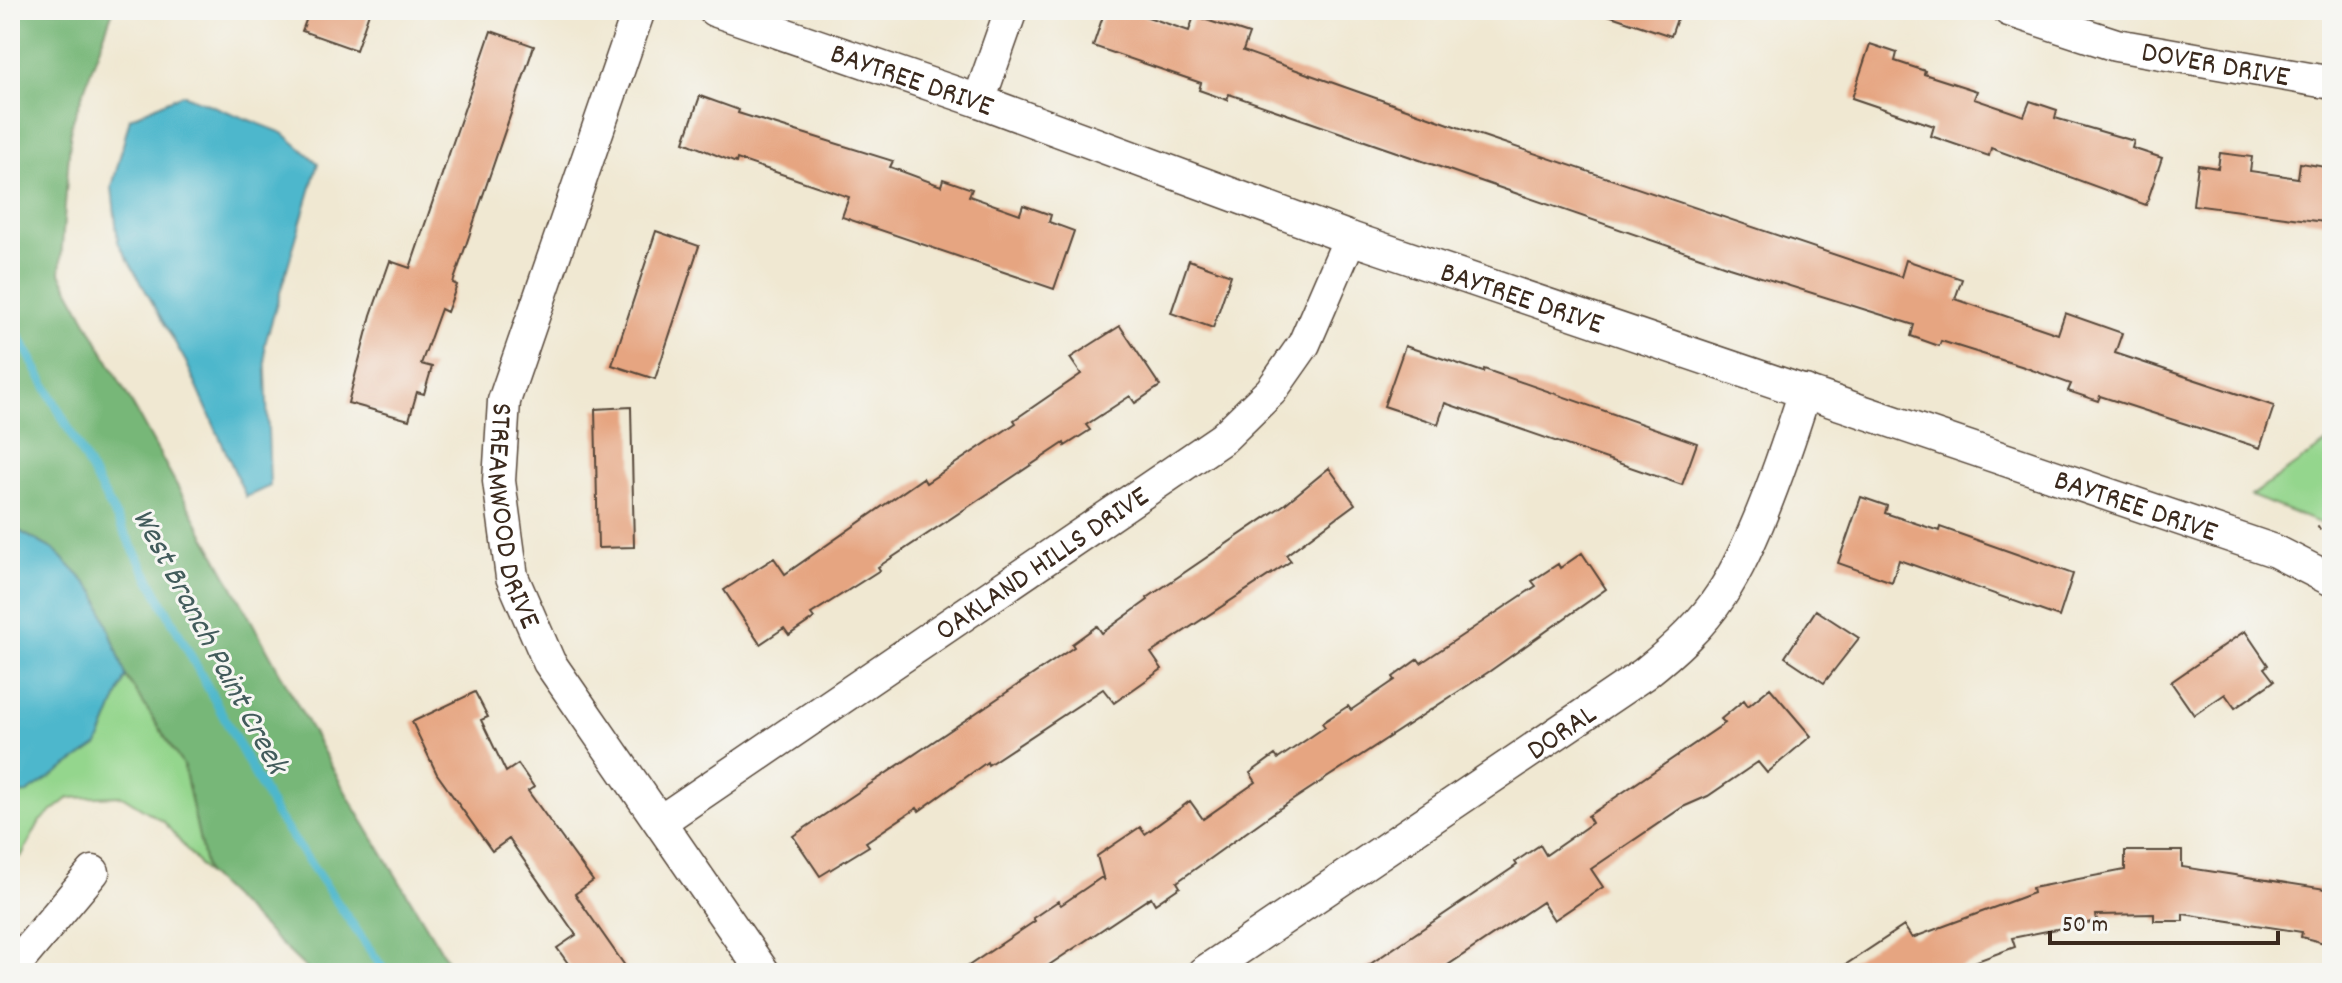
<svg xmlns="http://www.w3.org/2000/svg" width="2342" height="983" font-family="Dekko,sans-serif">
<style>
.green{fill:#94d68d;stroke:#688056;stroke-width:2}
.forest{fill:#77b778;stroke:#59704b;stroke-width:2}
.water{fill:#4eb7cc;stroke:#447075;stroke-width:2}
.lines{fill:none;stroke-linecap:round;stroke-linejoin:round}
.stream{stroke:#4eb7cc;stroke-width:9}
.building{fill:#e6a581}
.street-casing{stroke:#564639;stroke-width:35}
.path{stroke:#564639;stroke-width:5;stroke-dasharray:2 6;stroke-linecap:butt}
.street{stroke:#fff;stroke-width:32}
.labels{text-anchor:middle;stroke-width:6;stroke-linejoin:round;paint-order:stroke}
.street-label{font-size:30px;fill:#3b2a1e;stroke:#f6f6f2}
.water-label{font-size:32px;font-style:italic;fill:#425b5b;stroke:#f6f6f2}
</style>
<rect width="100%" height="100%" fill="#f6f6f2"/>
<filter id="ink" filterUnits="userSpaceOnUse"><feTurbulence type="fractalNoise" baseFrequency=".0125" numOctaves="2"/><feDisplacementMap in="SourceGraphic" scale="16" xChannelSelector="R" yChannelSelector="G"/><feConvolveMatrix kernelMatrix="1 2 1 2 8 2 1 2 1" color-interpolation-filters="sRGB"/></filter>
<filter id="wash" filterUnits="userSpaceOnUse"><feTurbulence type="fractalNoise" baseFrequency=".006" numOctaves="4" result="noise"/><feDisplacementMap in="SourceGraphic" scale="32" xChannelSelector="R" yChannelSelector="G"/><feGaussianBlur stdDeviation="1.8" result="paint"/><feColorMatrix in="noise" values="0 0 0 0 0 0 0 0 0 0 0 0 0 0 0 0 0 1.4 0 .05"/><feComposite in="paint" operator="in"/></filter>
<g filter="url(#wash)">
<rect width="100%" height="100%" fill="#f0e8d2"/>
<!-- green -->
<path class="green" d="M 2332,439 L 2332,528 L 2251,496 Z
M 126,676 L 184,767 L 207,874 L 164,822 L 122,796 L 69,798 L 40,821 L 21,857 L 10,854 L 10,794 L 27,793 L 98,745 Z"/>
<!-- forest -->
<path class="forest" d="M 10,10 L 113,10 L 71,126 L 60,273 L 349,798 L 455,973 L 311,973 L 207,874 L 184,767 L 126,676 L 96,593 L 54,550 L 10,526 Z"/>
<!-- water -->
<path class="water" d="M 182,94 L 283,133 L 318,163 L 265,344 L 270,486 L 246,497 L 186,362 L 118,242 L 112,187 L 130,118 Z
M 10,526 L 54,550 L 96,593 L 126,676 L 98,745 L 27,793 L 10,794 Z"/>
<g class="lines">
<!-- stream -->
<path class="stream" d="M 10,320 L 276,814 L 386,973"/>
</g>
<g id="blocks">
<!-- building -->
<path class="building" d="M 310,10 L 370,10 L 356,50 L 302,31 Z
M 1105,10 L 1127,10 L 1189,31 L 1194,16 L 1249,34 L 1243,51 L 1480,135 L 1901,277 L 1906,260 L 1962,279 L 1955,299 L 2058,334 L 2065,313 L 2122,333 L 2115,353 L 2274,406 L 2260,448 L 2100,396 L 2098,401 L 2068,391 L 2071,384 L 2021,366 L 1941,341 L 1939,346 L 1911,336 L 1914,325 L 1729,267 L 1229,94 L 1227,100 L 1199,90 L 1201,83 L 1093,46 Z
M 1606,10 L 1680,10 L 1671,36 L 1605,14 Z
M 491,31 L 534,46 L 453,283 L 457,285 L 447,312 L 441,309 L 421,364 L 432,367 L 424,394 L 417,392 L 409,420 L 348,403 L 371,315 L 390,261 L 410,268 Z
M 1870,44 L 1897,53 L 1895,61 L 1925,71 L 1924,74 L 1977,91 L 1974,99 L 2024,116 L 2030,101 L 2057,110 L 2055,118 L 2134,141 L 2132,148 L 2162,158 L 2146,205 L 1991,148 L 1989,156 L 1931,136 L 1934,126 L 1852,98 Z
M 700,96 L 739,110 L 738,113 L 893,161 L 890,167 L 941,186 L 943,179 L 972,189 L 969,196 L 1020,214 L 1023,205 L 1051,215 L 1049,222 L 1074,231 L 1054,289 L 842,217 L 849,197 L 737,159 L 736,163 L 684,142 Z
M 2220,153 L 2252,157 L 2250,171 L 2298,178 L 2300,163 L 2332,168 L 2324,222 L 2193,205 L 2198,165 L 2218,168 Z
M 656,231 L 699,246 L 655,379 L 612,365 Z
M 1189,260 L 1231,275 L 1213,328 L 1171,313 Z
M 1120,326 L 1160,386 L 1135,403 L 1130,396 L 1086,425 L 1090,430 L 1065,446 L 1064,443 L 878,567 L 880,570 L 811,614 L 814,618 L 789,635 L 784,628 L 760,644 L 724,590 L 774,558 L 785,574 L 923,478 L 926,483 L 1016,423 L 1014,420 L 1081,374 L 1070,358 Z
M 1405,346 L 1483,372 L 1484,369 L 1697,443 L 1682,485 L 1445,403 L 1438,424 L 1384,406 Z
M 631,407 L 634,547 L 598,548 L 595,409 Z
M 1329,468 L 1355,504 L 1286,555 L 1291,561 L 1151,653 L 1162,669 L 1114,703 L 1103,689 L 988,765 L 987,762 L 919,811 L 917,808 L 866,842 L 869,846 L 820,876 L 793,836 L 1074,647 L 1072,644 L 1097,626 L 1102,633 L 1148,600 L 1147,598 L 1285,504 Z
M 1861,497 L 1887,506 L 1885,513 L 1939,531 L 1940,527 L 2073,574 L 2059,617 L 1899,560 L 1892,582 L 1838,563 Z
M 1582,553 L 1606,589 L 1490,671 L 1276,811 L 1177,882 L 1180,887 L 1155,904 L 1151,897 L 1037,973 L 958,973 L 1035,921 L 1033,918 L 1058,901 L 1061,905 L 1102,877 L 1104,881 L 1097,856 L 1140,827 L 1145,834 L 1190,801 L 1203,819 L 1256,782 L 1250,773 L 1275,755 L 1278,759 L 1325,727 L 1322,723 L 1348,706 L 1351,710 L 1395,680 L 1393,677 L 1418,659 L 1421,663 L 1536,586 L 1532,581 L 1558,564 L 1560,568 Z
M 1816,610 L 1859,638 L 1824,683 L 1785,657 Z
M 2245,631 L 2268,665 L 2264,668 L 2274,681 L 2235,708 L 2225,694 L 2194,715 L 2171,682 Z
M 1770,688 L 1811,736 L 1767,773 L 1758,762 L 1708,796 L 1683,807 L 1591,869 L 1603,887 L 1554,920 L 1542,902 L 1436,973 L 1357,973 L 1517,865 L 1515,862 L 1540,845 L 1546,855 L 1592,823 L 1588,816 L 1725,723 L 1721,719 L 1744,700 L 1748,706 Z
M 475,692 L 488,717 L 481,720 L 506,772 L 518,764 L 534,787 L 528,791 L 593,881 L 575,894 L 630,973 L 575,973 L 557,948 L 576,935 L 509,839 L 492,851 L 437,774 L 412,722 Z
M 2125,851 L 2182,851 L 2182,867 L 2332,890 L 2332,945 L 2301,937 L 2302,932 L 2183,914 L 2183,921 L 2154,921 L 2154,914 L 2096,915 L 2097,921 L 2012,938 L 2015,947 L 1945,973 L 1833,973 L 1904,926 L 1912,938 L 2033,893 L 2032,888 L 2125,870 Z"/>
</g>
</g>
<g filter="url(#ink)">
<use href="#blocks" fill-opacity="0" stroke="#564639" stroke-width="2"/>
<g class="lines">
<defs>
<g id="street">
<path id="s1" d="M 639,10 L 504,401 L 499,481 L 512,577 L 549,662 L 764,973"/>
<path id="s2" d="M 714,10 L 979,101 L 1350,238 L 2275,551 L 2332,580"/>
<path id="s3" d="M 2009,10 L 2116,45 L 2332,83"/>
<path d="M 979,101 L 1011,10"/>
<path id="s4" d="M 661,821 L 1223,438 L 1271,391 L 1304,344 L 1350,238"/>
<path d="M 10,971 L 93,872"/>
<path id="s5" d="M 1203,973 L 1644,674 C 1673,651 1701,626 1721,595 C 1754,546 1787,448 1805,391"/>
</g>
</defs>
<!-- street casing -->
<use href="#street" class="street-casing"/>
<!-- path -->
<path class="path" d="M 2318,528 L 2332,519"/>
<!-- street -->
<use href="#street" class="street"/>
</g>
</g>
<g class="labels">
<!-- street labels -->
<g class="street-label">
<text dy="10" stroke="none"><textPath href="#s3" startOffset="214">DOVER DRIVE</textPath></text>
<text dy="10" stroke="none"><textPath href="#s2" startOffset="210">BAYTREE DRIVE</textPath></text>
<text dy="10" stroke="none"><textPath href="#s2" startOffset="858">BAYTREE DRIVE</textPath></text>
<text dy="10" stroke="none"><textPath href="#s2" startOffset="1506">BAYTREE DRIVE</textPath></text>
<text dy="10" stroke="none"><textPath href="#s1" startOffset="530">STREAMWOOD DRIVE</textPath></text>
<text dy="10" stroke="none"><textPath href="#s4" startOffset="460">OAKLAND HILLS DRIVE</textPath></text>
<text dy="10" stroke="none"><textPath href="#s5" startOffset="432">DORAL</textPath></text>
</g>
<!-- water labels -->
<g class="water-label">
<text transform="translate(212 640) rotate(62)" y="11">West Branch Paint Creek</text>
</g>
</g>
<!-- margin -->
<rect width="2342" height="983" fill="none" stroke="#f6f6f2" stroke-width="40"/>
<!-- scale -->
<path d="M2050 931v12h228v-12" fill="none" stroke="#3b2a1e" stroke-width="4"/>
<text x="2062" y="931" font-size="24" fill="#3b2a1e" stroke="#f6f6f2" stroke-width="6" paint-order="stroke">50 m</text>
</svg>
